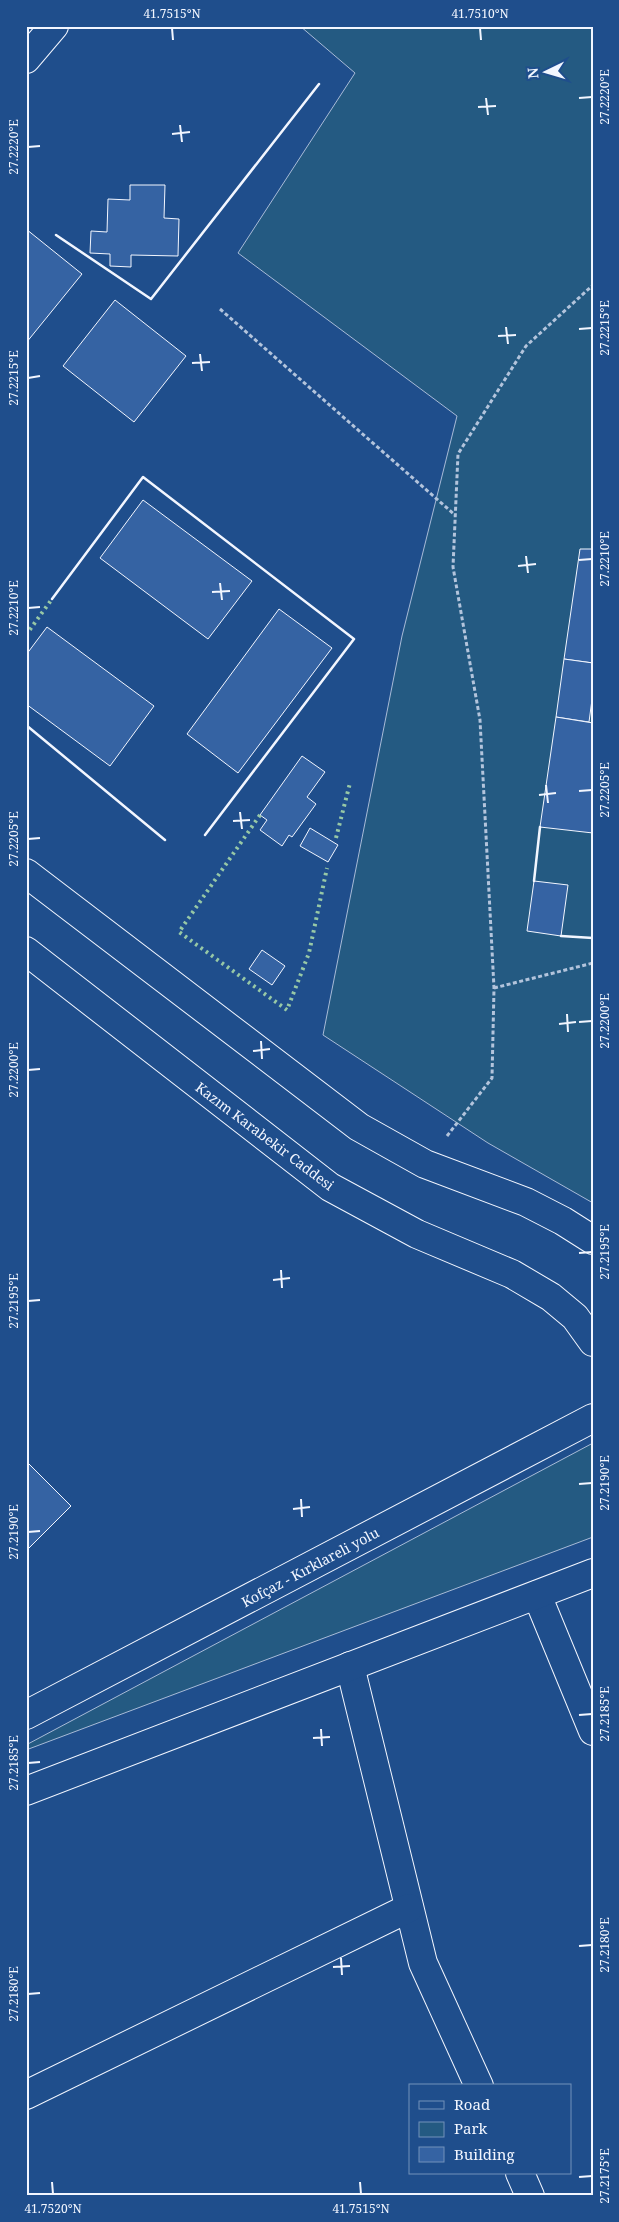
<svg xmlns="http://www.w3.org/2000/svg" width="619" height="2222" font-family="'Noto Serif',serif">
<style>
.green{fill:#245a82;stroke:#a8bbd7}
.building{fill:#3563a3;stroke:#f2f6ff}
.lines{fill:none;stroke-linecap:round;stroke-linejoin:round}
.minor-casing{stroke:#f2f6ff;stroke-width:30}
.major-casing{stroke:#f2f6ff;stroke-width:30}
.path{stroke:#b3c4dc;stroke-width:3;stroke-dasharray:4 2.5;stroke-linecap:butt}
.minor{stroke:#1f4e8c;stroke-width:28}
.major{stroke:#1f4e8c;stroke-width:28}
.hedge{stroke:#97c8a6;stroke-width:4;stroke-dasharray:2.5 4;stroke-linecap:butt}
.wall{stroke:#f2f6ff;stroke-width:2.5}
.ticks{fill:none;stroke:#f2f6ff;stroke-width:2}
.labels{text-anchor:middle;dominant-baseline:central;stroke-width:4;stroke-linejoin:round;paint-order:stroke}
.street-label{font-size:14px;fill:#f2f6ff;stroke:#1f4e8c}
.neatline{fill:none;stroke:#f2f6ff;stroke-width:2}
.ticks-label{font-size:12px;text-anchor:middle;fill:#f2f6ff}
</style>
<rect width="100%" height="100%" fill="#1f4e8c"/>
<!-- green -->
<g class="green">
<polygon points="300,26 593,26 593,1203 488,1143 323,1035 402,636 457,416 238,253 355,73"/>
<polygon points="593,1443 593,1537 26,1750 26,1745"/>
</g>
<!-- building -->
<g class="building">
<polygon points="130,185 165,185 164,218 179,219 178,256 131,255 131,267 110,266 110,254 90,253 91,231 107,232 108,199 130,200"/>
<polygon points="26,229 82,274 26,343"/>
<polygon points="115,300 186,356 134,422 63,366"/>
<polygon points="143,500 252,581 208,639 100,558"/>
<polygon points="580,549 593,549 593,663 564,659"/>
<polygon points="279,609 332,648 238,773 187,734"/>
<polygon points="47,627 154,706 110,766 26,704 26,655"/>
<polygon points="564,659 593,663 593,692 589,722 556,717"/>
<polygon points="556,717 593,723 593,833 540,827"/>
<polygon points="302,756 325,772 307,797 316,804 292,837 289,835 282,846 260,830 267,820 260,815"/>
<polygon points="310,828 338,845 328,862 300,846"/>
<polygon points="534,881 568,885 561,936 527,931"/>
<polygon points="262,950 285,966 272,985 249,969"/>
<polygon points="26,1461 71,1506 26,1551"/>
</g>
<g class="lines">
<defs>
<g id="minor">
<polyline points="26,59 54,26"/>
<polyline points="26,873 359,1127 425,1164 526,1202 563,1221 593,1240"/>
<polyline points="26,951 330,1187 417,1234 512,1274 551,1297 575,1317 593,1342"/>
<polyline points="537,1595 593,1731"/>
<polyline points="350,1666 423,1963 479,2086"/>
<polyline points="26,2095 409,1908"/>
<polyline points="520,2173 530,2196"/>
</g>
<g id="major">
<polyline points="26,1715 593,1418"/>
<polyline points="26,1791 593,1573"/>
</g>
</defs>
<!-- minor casing -->
<use href="#minor" class="minor-casing"/>
<!-- major casing -->
<use href="#major" class="major-casing"/>
<!-- path -->
<g class="path">
<polyline points="220,309 455,515"/>
<polyline points="494,988 593,963"/>
<polyline points="447,1136 492,1078 494,988 480,720 453,567 458,454 526,346 593,285"/>
</g>
<!-- minor -->
<use href="#minor" class="minor"/>
<!-- major -->
<use href="#major" class="major"/>
<!-- hedge -->
<g class="hedge">
<polyline points="26,635 52,599"/>
<polyline points="260,815 179,932 287,1010 309,953 327,868"/>
<polyline points="336,838 350,783"/>
</g>
<!-- wall -->
<g class="wall">
<polyline points="56,235 151,299 319,84"/>
<polyline points="52,599 143,477 354,639 205,835"/>
<polyline points="26,725 165,840"/>
<polyline points="534,881 540,827"/>
<polyline points="561,936 593,938"/>
</g>
</g>
<!-- ticks -->
<path class="ticks" d="M 172,28 L 173,40M 480,28 L 481,40M 486,98 L 488,115M 579,98 L 592,97M 478,107 L 496,106M 180,125 L 182,142M 172,134 L 190,132M 28,147 L 40,146M 506,327 L 508,344M 579,329 L 592,328M 498,336 L 516,335M 200,354 L 202,371M 192,363 L 210,362M 28,378 L 40,376M 526,556 L 528,573M 579,560 L 592,559M 518,566 L 536,564M 220,583 L 222,600M 212,592 L 230,591M 28,608 L 40,607M 546,785 L 548,803M 579,791 L 592,790M 539,795 L 556,793M 240,812 L 242,829M 233,821 L 250,820M 28,839 L 40,838M 567,1014 L 568,1032M 579,1022 L 592,1021M 559,1024 L 576,1022M 261,1041 L 262,1059M 253,1051 L 270,1049M 28,1070 L 40,1069M 579,1253 L 592,1252M 281,1270 L 282,1288M 273,1280 L 290,1278M 28,1301 L 40,1300M 579,1484 L 592,1483M 301,1499 L 302,1517M 293,1509 L 310,1507M 28,1532 L 40,1531M 579,1715 L 592,1714M 321,1729 L 322,1746M 313,1738 L 330,1737M 28,1763 L 40,1762M 579,1946 L 592,1945M 341,1958 L 342,1975M 333,1967 L 350,1966M 28,1994 L 40,1993M 579,2177 L 592,2176M 52,2182 L 53,2194M 360,2182 L 361,2194"/>
<g class="labels">
<!-- street labels -->
<g class="street-label">
<text transform="translate(265 1136) rotate(37)">Kazım Karabekir Caddesi</text>
<text transform="translate(310 1567) rotate(-28)">Kofçaz - Kırklareli yolu</text>
</g>
</g>
<!-- border -->
<rect width="619" height="2222" fill="none" stroke="#1f4e8c" stroke-width="55"/>
<!-- legend -->
<rect x="409" y="2084" width="162" height="90" fill="#1f4e8c" stroke="#7391ba"/>
<rect x="419" y="2101" width="25" height="8" fill="#1f4e8c" stroke="#7391ba"/>
<text x="454" y="2110" font-size="15" fill="#f2f6ff">Road</text>
<rect x="419" y="2122" width="25" height="15" fill="#245a82" stroke="#7391ba"/>
<text x="454" y="2134" font-size="15" fill="#f2f6ff">Park</text>
<rect x="419" y="2147" width="25" height="15" fill="#3563a3" stroke="#7391ba"/>
<text x="454" y="2160" font-size="15" fill="#f2f6ff">Building</text>
<!-- north arrow -->
<g transform="translate(546 72) rotate(265)" stroke="#1f4e8c" stroke-width="4" paint-order="stroke">
<path d="M0-4L9 19L0 12L-9 19Z" fill="#f2f6ff"/>
<text y="-8" font-size="14" font-weight="bold" text-anchor="middle" fill="#f2f6ff">N</text>
</g>
<rect x="28" y="28" width="564" height="2166" class="neatline"/>
<g class="ticks-label">
<text x="172" y="18">41.7515°N</text>
<text x="480" y="18">41.7510°N</text>
<text transform="translate(605 97) rotate(-90)" y="4">27.2220°E</text>
<text transform="translate(14 147) rotate(-90)" y="4">27.2220°E</text>
<text transform="translate(605 328) rotate(-90)" y="4">27.2215°E</text>
<text transform="translate(14 378) rotate(-90)" y="4">27.2215°E</text>
<text transform="translate(605 559) rotate(-90)" y="4">27.2210°E</text>
<text transform="translate(14 608) rotate(-90)" y="4">27.2210°E</text>
<text transform="translate(605 790) rotate(-90)" y="4">27.2205°E</text>
<text transform="translate(14 839) rotate(-90)" y="4">27.2205°E</text>
<text transform="translate(605 1021) rotate(-90)" y="4">27.2200°E</text>
<text transform="translate(14 1070) rotate(-90)" y="4">27.2200°E</text>
<text transform="translate(605 1252) rotate(-90)" y="4">27.2195°E</text>
<text transform="translate(14 1301) rotate(-90)" y="4">27.2195°E</text>
<text transform="translate(605 1483) rotate(-90)" y="4">27.2190°E</text>
<text transform="translate(14 1532) rotate(-90)" y="4">27.2190°E</text>
<text transform="translate(605 1714) rotate(-90)" y="4">27.2185°E</text>
<text transform="translate(14 1763) rotate(-90)" y="4">27.2185°E</text>
<text transform="translate(605 1945) rotate(-90)" y="4">27.2180°E</text>
<text transform="translate(14 1994) rotate(-90)" y="4">27.2180°E</text>
<text transform="translate(605 2176) rotate(-90)" y="4">27.2175°E</text>
<text x="53" y="2213">41.7520°N</text>
<text x="361" y="2213">41.7515°N</text>
</g>
</svg>
